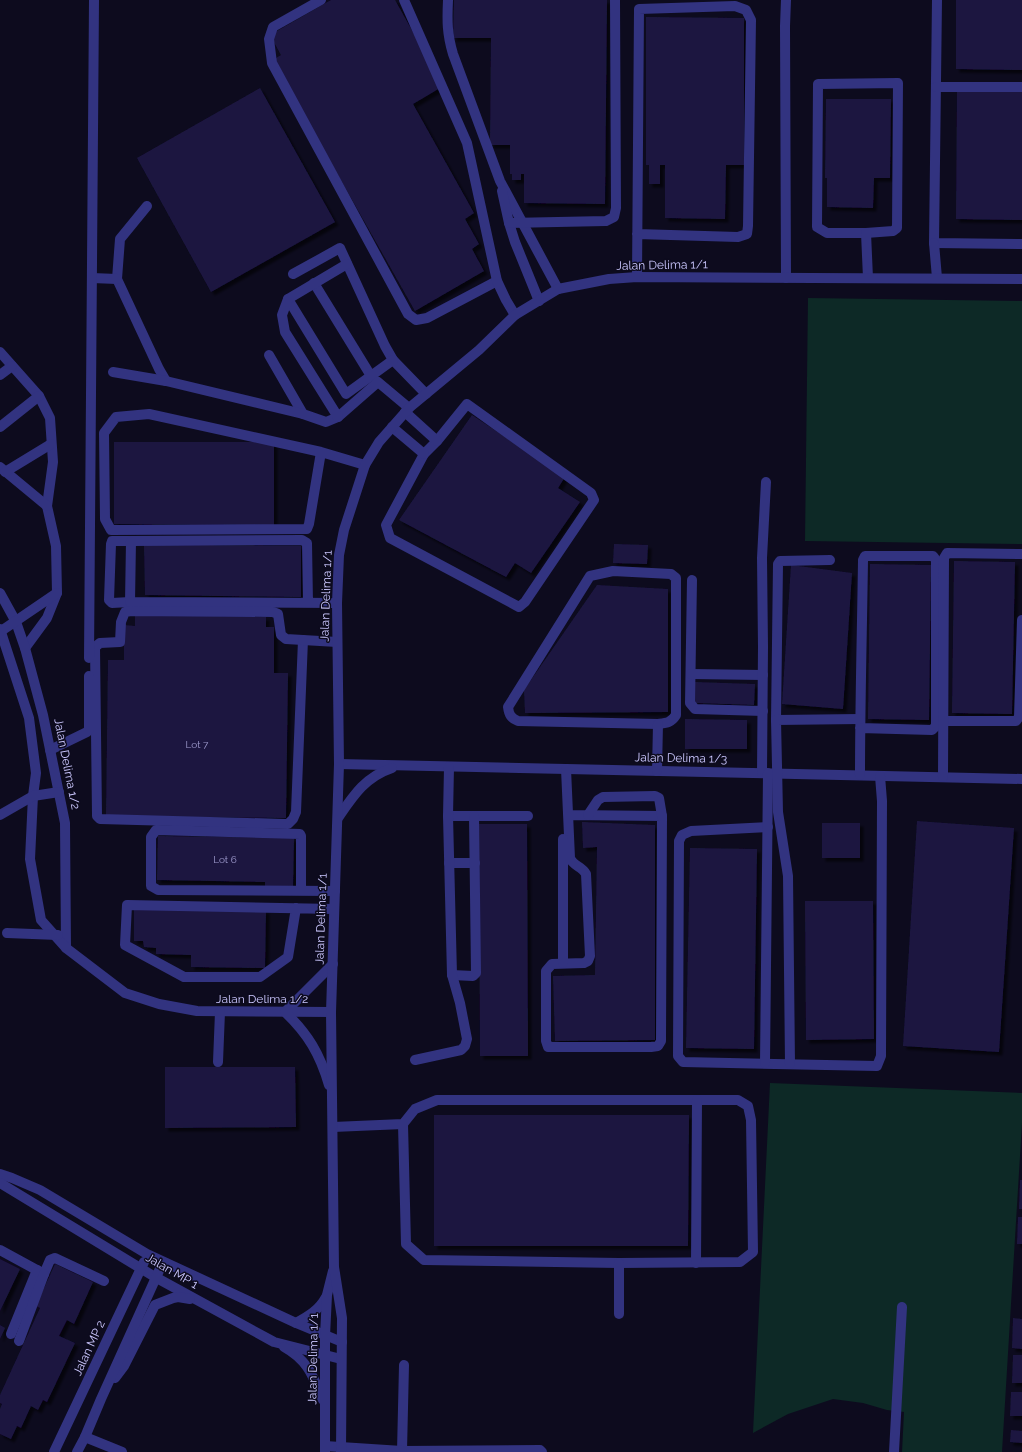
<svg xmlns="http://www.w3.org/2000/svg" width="1022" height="1452" font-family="Raleway,sans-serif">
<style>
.green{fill:#0d2926}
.building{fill:#1c1640;filter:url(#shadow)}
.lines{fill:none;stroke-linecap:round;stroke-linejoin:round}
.minor{stroke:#323380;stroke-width:10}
.labels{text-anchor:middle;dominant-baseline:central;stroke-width:3;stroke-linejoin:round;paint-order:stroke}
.number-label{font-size:10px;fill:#a09ccf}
.street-label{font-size:12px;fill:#ccc8ff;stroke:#0d0b1e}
</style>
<defs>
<filter id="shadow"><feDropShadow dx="3.5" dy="3.5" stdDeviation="1" flood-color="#0009"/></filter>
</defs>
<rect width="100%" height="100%" fill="#0d0b1e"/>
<!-- green -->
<g class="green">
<polygon points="808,298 1022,301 1022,544 805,541"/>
<polygon points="770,1083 1022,1093 1022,1123 1002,1452 902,1452 904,1412 887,1410 863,1403 833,1399 788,1414 753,1433"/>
</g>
<!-- building -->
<g class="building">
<polygon points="331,0 395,0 433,68 440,88 413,104 474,213 465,219 479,244 472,249 484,271 415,311 273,60 281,55 270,35"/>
<polygon points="454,0 607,0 605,204 524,203 524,174 521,174 521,180 512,180 512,174 510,174 510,145 490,145 491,38 453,38"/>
<polygon points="956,0 1022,0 1022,70 956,69"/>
<polygon points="646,17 744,18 744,165 726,165 725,219 665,218 665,165 660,165 660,184 649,184 649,165 646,165"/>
<polygon points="260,88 335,222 211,292 137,158"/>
<polygon points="957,91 1022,92 1022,220 956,219"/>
<polygon points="826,99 891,99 890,178 874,178 873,208 827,207 827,178 825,178"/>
<polygon points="472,415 565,477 558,488 580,502 531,573 515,563 506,577 399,520"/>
<polygon points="114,442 274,442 274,525 114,524"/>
<polygon points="614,544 648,545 647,564 613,563"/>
<polygon points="144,545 301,546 301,597 145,595"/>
<polygon points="954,561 1015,562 1012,714 952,713"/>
<polygon points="870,564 931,565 929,720 868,719"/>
<polygon points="791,565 852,573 843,709 782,704"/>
<polygon points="597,585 668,589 668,712 525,713 524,690"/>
<polygon points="135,615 266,617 266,627 274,627 274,673 288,673 286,818 106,816 108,660 124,660 124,625 135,626"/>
<polygon points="695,682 755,684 754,705 695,703"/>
<polygon points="685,719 747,720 747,749 685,749"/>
<polygon points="917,821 1014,828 999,1052 903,1046"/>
<polygon points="582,822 655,825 655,1040 555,1041 553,976 595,975 597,847 583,848"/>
<rect x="822" y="823" width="38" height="35"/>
<polygon points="479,824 527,824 528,1056 480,1056"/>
<polygon points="158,836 294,838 293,888 265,887 265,882 157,880"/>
<polygon points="690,848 757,849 754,1049 686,1048"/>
<polygon points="805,901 873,901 874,1039 806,1040"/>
<polygon points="134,909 266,910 265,968 191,967 191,955 156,954 156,948 144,947 143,941 134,941"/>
<polygon points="165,1067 295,1067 296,1127 165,1128"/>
<polygon points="434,1115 689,1115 688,1246 434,1246"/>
<polygon points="1020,1180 1022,1180 1022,1209 1019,1209"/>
<polygon points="1018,1217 1022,1217 1022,1244 1017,1244"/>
<polygon points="0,1259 20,1269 0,1311"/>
<polygon points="55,1264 93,1282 74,1324 67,1320 59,1336 75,1343 47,1402 43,1400 38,1410 31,1406 21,1428 17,1426 11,1439 0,1434 0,1409 2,1404 0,1403 0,1395 40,1308 36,1306"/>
<polygon points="1013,1318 1022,1319 1022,1349 1012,1348"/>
<polygon points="0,1325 5,1328 0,1339"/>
<polygon points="1013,1355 1022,1355 1022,1383 1012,1383"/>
<polygon points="1011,1392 1022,1392 1022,1416 1010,1416"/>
<polygon points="1011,1430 1022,1431 1022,1443 1010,1442"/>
</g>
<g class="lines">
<!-- minor -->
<g class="minor">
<polyline points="321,0 273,27 269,39 272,63 408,314 416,320 427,318 497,281"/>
<polyline points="404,0 467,143 497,281 506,300 515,315"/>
<path d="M 448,0 C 447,21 447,34 453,54 L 500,181 L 558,289"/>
<polyline points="786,0 785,26 786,278"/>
<polyline points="937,0 934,243 1022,244"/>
<polygon points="898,83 897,228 893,231 866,233 827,233 817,227 818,84"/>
<polyline points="936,87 1022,87"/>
<polyline points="502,191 509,223 515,242 539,301"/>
<polyline points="147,206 120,239 117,279 159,369 166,381"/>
<polyline points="509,223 606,221 614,217 616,208 615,0"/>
<polyline points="866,233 868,278"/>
<polyline points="934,243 937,278"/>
<polyline points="293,274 340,248 385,346 393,360 426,394"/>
<polyline points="637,277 639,9 735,6 746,10 751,20 748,226 747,234 738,237 637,234"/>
<polyline points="92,278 117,279"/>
<polyline points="314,283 371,376"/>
<polyline points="288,299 346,394 393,360"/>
<polyline points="0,352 39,396 50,418 53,462 47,506 56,546 57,593 47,618 25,648"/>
<polyline points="269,355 303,414"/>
<polyline points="113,372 166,381 303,414 326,422 338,417 378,382 409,408"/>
<polyline points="0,375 12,366"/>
<polygon points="467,404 591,493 594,500 525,602 519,607 390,538 386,525 424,454 437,441"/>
<polyline points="405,412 437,441"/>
<polyline points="338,417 285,332 282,315 288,299 347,264"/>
<polyline points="0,427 39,396"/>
<polyline points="392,427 424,454"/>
<polyline points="321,452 309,524 307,529 111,530 105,519 104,433 116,417 149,414 321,452 365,465"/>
<polyline points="0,467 47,506"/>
<polyline points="5,472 51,444"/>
<path d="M 613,571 L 671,574 L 676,578 L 676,715 C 671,723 666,723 658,724 L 518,721 C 511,718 509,715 508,707 L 590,576 Z"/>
<polyline points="692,580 690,703 695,709 763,711"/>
<polyline points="0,593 16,622 25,648 43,715 65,823 66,948"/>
<polyline points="130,602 112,603 109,600 111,544 112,541 131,541"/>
<polyline points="308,603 307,543 302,540 131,541 130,602 337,603"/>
<polygon points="131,611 273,612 278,614 281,635 286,639 303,640 296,812 293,819 288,824 100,819 97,816 95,647 100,643 120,642 121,622 125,612"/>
<polyline points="0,629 29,718 36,773 33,796 30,859 41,920 66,948 125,993 159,1004 197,1011 331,1012"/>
<polyline points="1,631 57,593"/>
<polyline points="303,640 337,642"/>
<polyline points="89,658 94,0"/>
<polyline points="691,674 763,675"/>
<polyline points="776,720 778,564 780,561 830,560"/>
<polyline points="944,721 1016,721 1019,717 1022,620"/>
<polyline points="50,750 87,732 89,729 89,676"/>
<polyline points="339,764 1022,779"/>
<path d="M 566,769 L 570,858 C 573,866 582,866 586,874 L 590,956 L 588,961 L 584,963 L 552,964 L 546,971 L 546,1041 L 548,1047 L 651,1047 L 658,1046 L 661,1041 L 662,816 L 568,815"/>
<polyline points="657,771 658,724"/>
<polyline points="762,773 763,647 762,558 766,482"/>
<path d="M 860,775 C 860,704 862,632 863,560 L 865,556 L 933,556 L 936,560 L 936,726 L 932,730 L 860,728"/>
<polyline points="943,777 944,558 947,553 1022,554"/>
<polyline points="0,815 33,796 59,792"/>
<polyline points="588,815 598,800 603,797 655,796 659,798 662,816"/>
<polyline points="448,816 528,816"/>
<path d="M 338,818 C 353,796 365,777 392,768"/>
<polyline points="768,827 691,831 682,835 679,841 678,1056 683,1062 877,1066 881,1056 882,801 880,776"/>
<polyline points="449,863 475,863"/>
<polyline points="301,891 301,836 300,834 156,830 151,837 151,886 158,890 335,891"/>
<polyline points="296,908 288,957 260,977 184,977 125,945 127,905 334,909"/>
<polyline points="7,933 58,935"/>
<polyline points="563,963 563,839"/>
<polyline points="452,975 473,976 476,973 474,816"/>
<polyline points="415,1060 461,1050 465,1046 467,1039 460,1003 452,975 448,816 449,767"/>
<polyline points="218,1062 220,1012"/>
<polyline points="765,1063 768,773"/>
<polyline points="790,1064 788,876 778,812 776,720 860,719"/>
<path d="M 329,1085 C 320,1054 308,1034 285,1012 L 333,964"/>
<polyline points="333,1127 403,1124 415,1109 437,1100 738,1100 748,1106 751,1120 753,1252 740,1262 619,1263 424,1260 406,1244 403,1124"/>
<polyline points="0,1174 12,1178 40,1190 147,1254 296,1323 342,1342"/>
<polyline points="0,1183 155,1277 274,1342 341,1359"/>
<polyline points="0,1250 44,1274 50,1260 55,1258 104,1281"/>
<polyline points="619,1263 619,1314"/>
<polyline points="696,1263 697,1100"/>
<path d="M 296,1323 C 309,1316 319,1310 326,1297"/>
<polyline points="11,1334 37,1270"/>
<polyline points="19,1341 44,1274"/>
<path d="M 284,1347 C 309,1361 313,1377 323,1400"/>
<polyline points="404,1365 402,1451 540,1450 542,1452"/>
<polyline points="115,1378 124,1366 155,1305 173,1298 178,1297 190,1299"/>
<polyline points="85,1437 122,1452"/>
<polyline points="325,1446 402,1451 402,1452"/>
<polyline points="54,1452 144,1262"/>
<polyline points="77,1452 85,1437 101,1399 163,1262"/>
<polyline points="325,1452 325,1336 327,1295 333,1271"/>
<polyline points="341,1452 342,1318 334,1267 331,1012 339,764 337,603 339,555 344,530 365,465 379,442 409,408 479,350 515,315 558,289 609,279 637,277 1022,279"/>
<polyline points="894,1452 902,1307"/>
</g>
</g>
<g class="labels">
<!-- number labels -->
<g class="number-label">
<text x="197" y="744">Lot 7</text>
<text x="225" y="859">Lot 6</text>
</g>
<!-- street labels -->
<g class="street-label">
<text transform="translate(662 265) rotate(-1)">Jalan Delima 1/1</text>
<text transform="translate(326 596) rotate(-88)">Jalan Delima 1/1</text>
<text transform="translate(681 758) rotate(1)">Jalan Delima 1/3</text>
<text transform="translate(67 764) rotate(79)">Jalan Delima 1/2</text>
<text transform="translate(321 919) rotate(-88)">Jalan Delima 1/1</text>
<text x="262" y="999">Jalan Delima 1/2</text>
<text transform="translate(172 1271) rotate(30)">Jalan MP 1</text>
<text transform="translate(89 1348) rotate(-65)">Jalan MP 2</text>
<text transform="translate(313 1359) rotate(-89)">Jalan Delima 1/1</text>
</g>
</g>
</svg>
